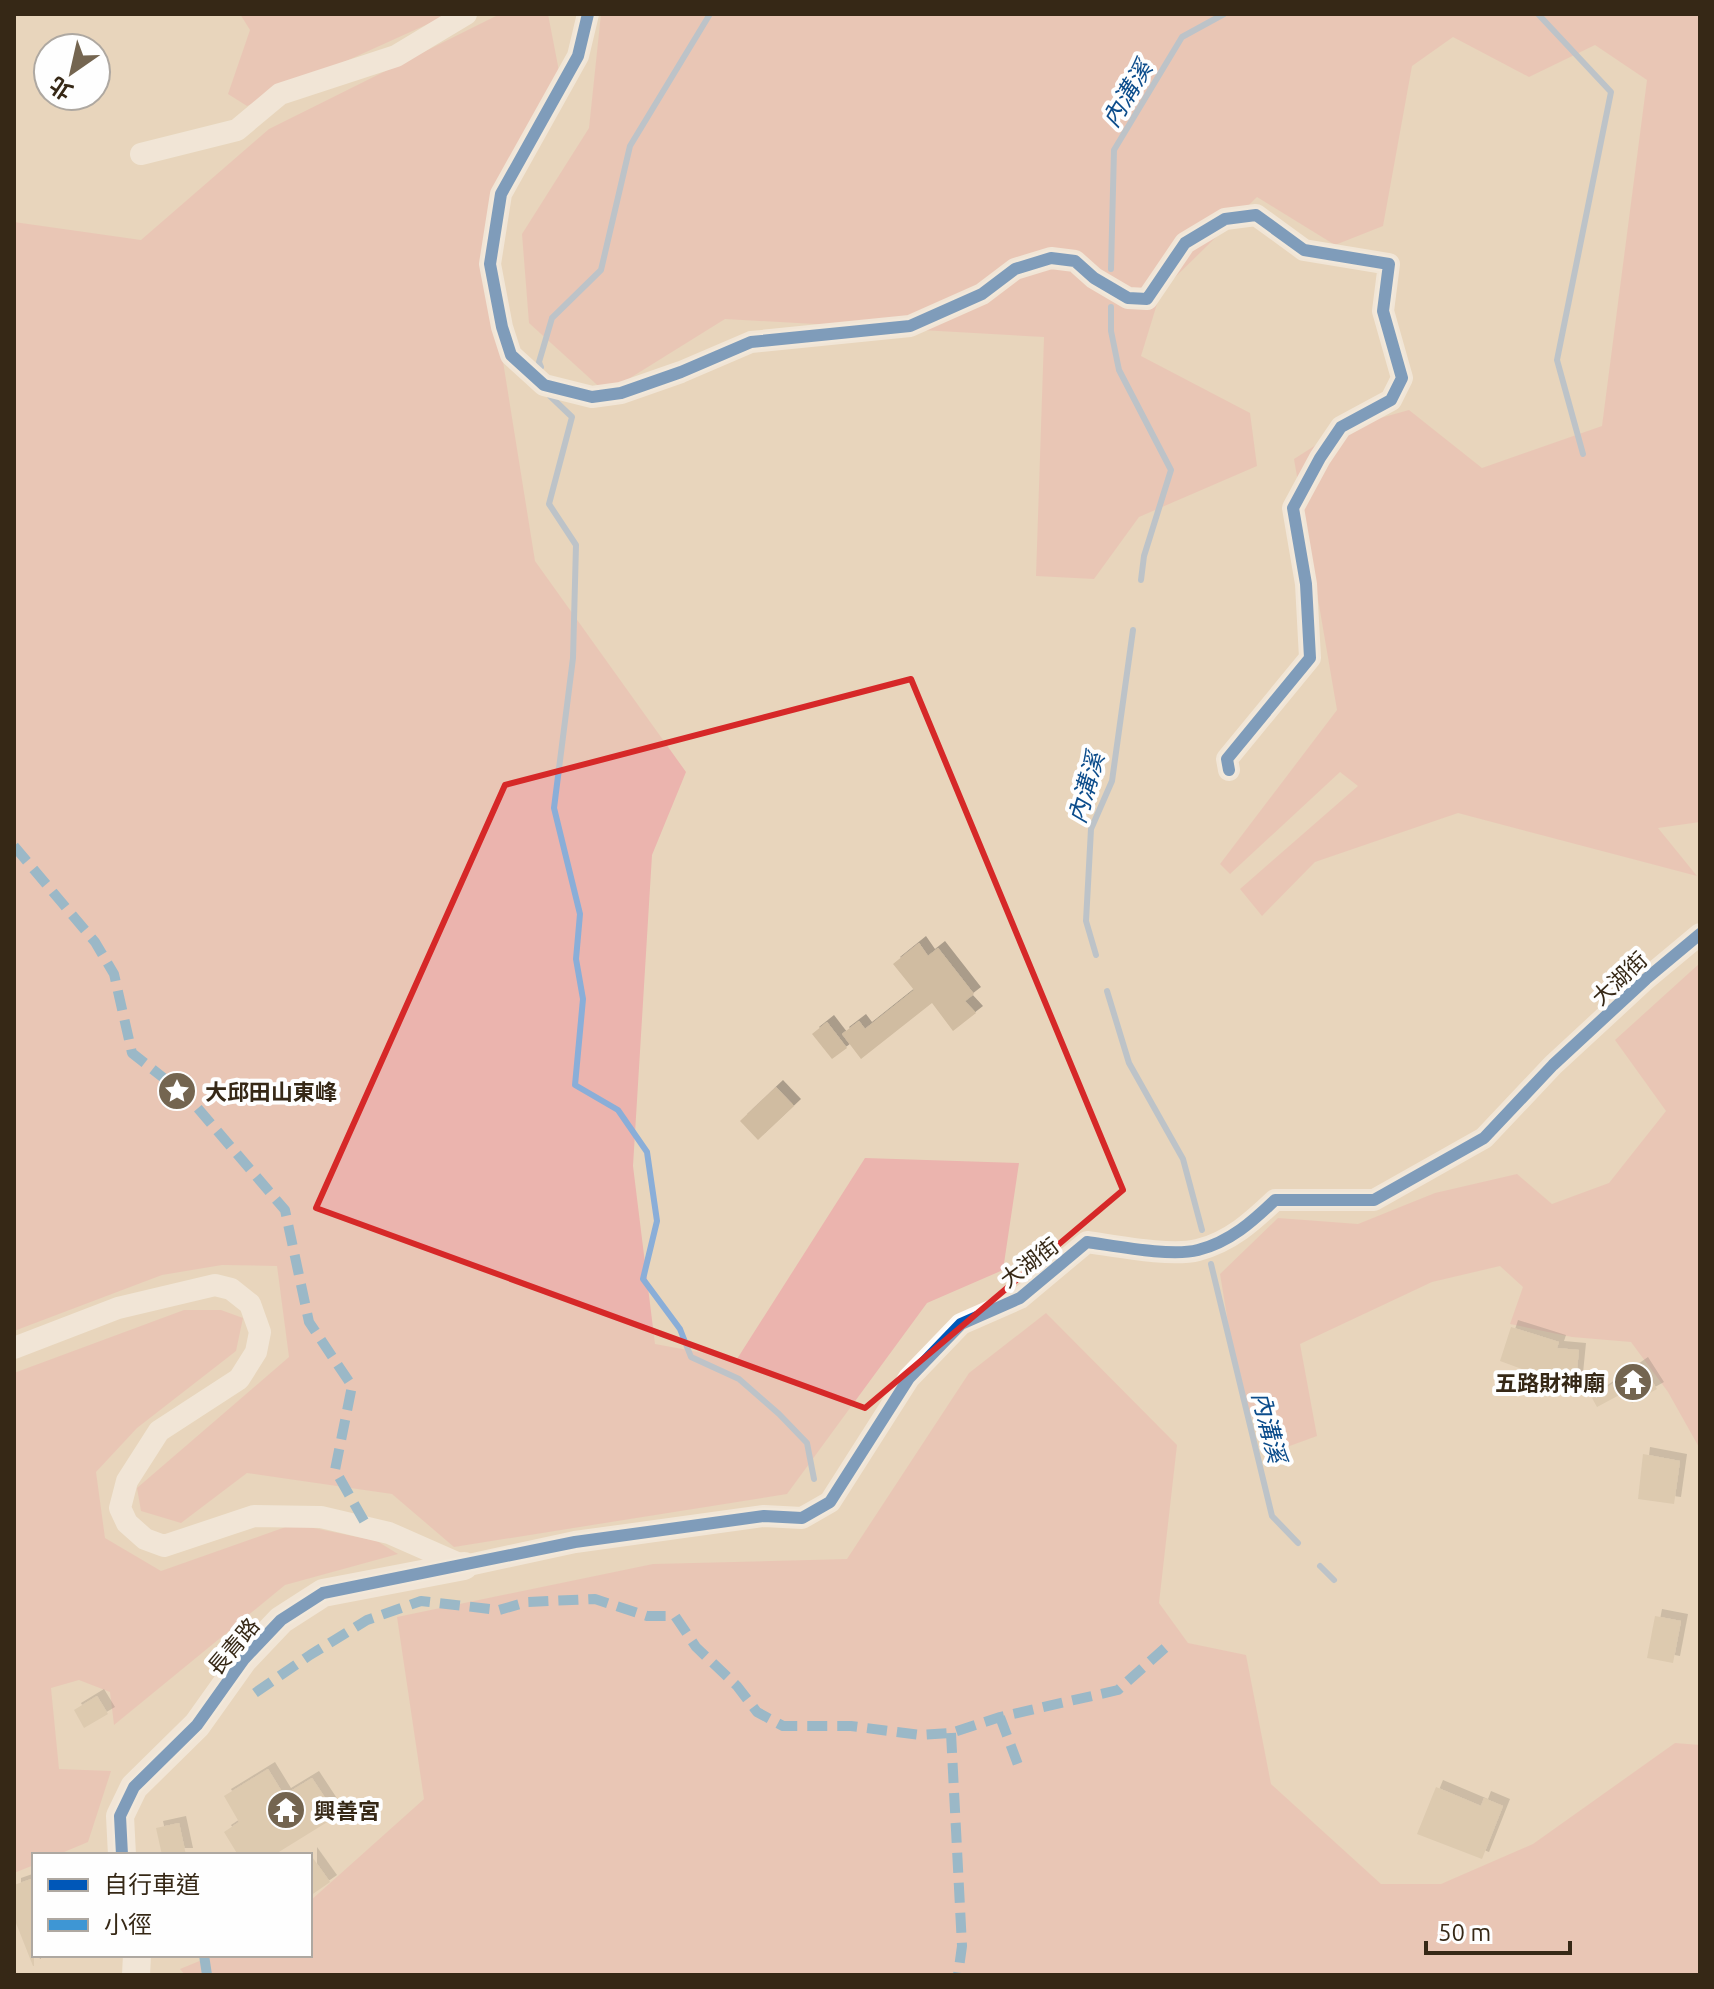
<svg xmlns="http://www.w3.org/2000/svg" width="1714" height="1989" font-family="Ubuntu,'Noto Sans TC',sans-serif">
<style>
.green{fill:#ebb4ae}
.lines{fill:none;stroke-linecap:round;stroke-linejoin:round}
.stream{stroke:#8aaed8;stroke-width:6}
.building{fill:#d0bca1;filter:url(#shadow)}
.minor{stroke:#fcf9f5;stroke-width:22}
.tertiary{stroke:#fcf9f5;stroke-width:28}
.quiet{stroke:#3e96d4;stroke-width:10;stroke-dasharray:20 10;stroke-linecap:butt}
.cycleway-casing{stroke:#fefefe;stroke-width:17}
.cycleway{stroke:#0057b8;stroke-width:12}
.marked{fill:none;stroke:#d62828;stroke-width:6;stroke-linejoin:round}
.labels{text-anchor:middle;dominant-baseline:central;stroke-width:8;stroke-linejoin:round;paint-order:stroke}
.street-label{font-size:22px;fill:#362816;stroke:#fefefe}
.poi-label{font-size:22px;font-weight:bold;fill:#362816;stroke:#fefefe;text-anchor:start}
.water-label{font-size:24px;font-style:italic;fill:#0b4c8b;stroke:#fefefe}
</style>
<defs>
<filter id="shadow"><feDropShadow dx="7" dy="-7" stdDeviation="0" flood-color="#0004"/></filter>
</defs>
<rect width="100%" height="100%" fill="#e8d5bc"/>
<!-- green -->
<g class="green">
<polygon points="240,14 450,14 247,106 228,94 250,30"/>
<polygon points="500,14 548,14 559,71 484,243 535,561 686,772 652,855 633,1166 655,1344 737,1359 865,1158 1019,1163 1003,1270 927,1303 787,1494 454,1547 392,1494 247,1473 181,1523 141,1511 137,1488 289,1357 277,1266 222,1265 162,1275 14,1331 14,222 141,240 269,129"/>
<polygon points="601,14 1700,14 1700,822 1658,828 1697,876 1458,813 1315,862 1262,916 1240,889 1358,786 1340,772 1230,874 1220,864 1337,710 1294,459 1341,429 1409,410 1482,468 1602,426 1647,80 1595,45 1529,77 1453,37 1412,66 1383,226 1335,245 1257,197 1161,291 1141,356 1250,413 1257,466 1139,517 1094,579 1036,576 1044,337 725,319 606,393 529,323 522,234 589,128"/>
<polygon points="1700,963 1700,1449 1668,1392 1631,1342 1572,1337 1510,1324 1523,1287 1500,1266 1432,1282 1300,1344 1317,1436 1276,1451 1241,1401 1220,1274 1278,1218 1358,1224 1435,1193 1517,1174 1552,1204 1609,1183 1666,1111 1615,1040"/>
<polygon points="184,1310 221,1310 243,1318 236,1351 137,1428 96,1472 105,1538 161,1571 294,1524 377,1541 398,1554 285,1585 114,1725 110,1692 79,1680 51,1688 59,1769 111,1771 88,1842 57,1855 34,1855 34,1865 14,1873 14,1373"/>
<polygon points="1046,1313 1177,1445 1159,1603 1188,1643 1246,1655 1271,1784 1381,1884 1441,1884 1533,1844 1675,1743 1700,1745 1700,1975 185,1975 180,1969 214,1955 310,1955 310,1901 424,1799 397,1617 653,1564 847,1559 969,1373"/>
</g>
<g class="lines">
<!-- stream -->
<g class="stream">
<polyline points="1538,14 1611,92 1557,360 1583,454"/>
<polyline points="1111,269 1114,150 1182,37 1224,14"/>
<polyline points="1111,307 1111,331 1119,370 1171,470 1144,556 1141,580"/>
<polyline points="541,367 539,362 552,318 601,270 630,146 710,14"/>
<polyline points="550,396 572,417 549,504 576,545 573,658 554,808 580,914 576,959 583,999 575,1085 618,1110 647,1152 657,1221 643,1279 680,1329 691,1357 739,1379 779,1414 807,1443 814,1479"/>
<polyline points="1096,955 1086,921 1091,829 1112,781 1133,630"/>
<polyline points="1107,991 1129,1063 1183,1159 1202,1230"/>
<polyline points="1211,1264 1272,1516 1298,1543"/>
<polyline points="1320,1566 1334,1580"/>
</g>
</g>
<!-- building -->
<g class="building">
<polygon points="919,943 928,956 938,948 974,994 965,1001 976,1013 953,1031 932,1003 861,1059 842,1034 859,1021 865,1029 914,990 893,964"/>
<polygon points="827,1022 847,1048 832,1059 812,1034"/>
<polygon points="776,1087 794,1106 758,1140 740,1121"/>
<polygon points="1511,1327 1559,1342 1557,1348 1579,1350 1576,1380 1547,1378 1500,1361"/>
<polygon points="1641,1364 1657,1389 1632,1403 1625,1392 1597,1407 1592,1398"/>
<polygon points="1643,1454 1680,1461 1674,1504 1638,1499"/>
<polygon points="1655,1616 1681,1621 1673,1663 1647,1658"/>
<polygon points="97,1696 108,1714 84,1728 74,1710"/>
<polygon points="268,1769 284,1795 312,1778 337,1816 274,1855 238,1855 224,1832 239,1822 224,1796"/>
<polygon points="1436,1787 1481,1806 1484,1798 1503,1806 1482,1859 1417,1834"/>
<polygon points="179,1823 186,1855 162,1855 156,1828"/>
<polygon points="310,1854 330,1882 310,1896"/>
<polygon points="34,1878 34,1966 33,1966 14,1918 14,1885"/>
</g>
<g class="lines">
<!-- minor -->
<g class="minor">
<polyline points="588,14 578,56 501,194 490,264 502,327 511,355 544,385 592,397 621,393 681,372 751,342 910,326 982,294 1015,269 1051,258 1075,261 1094,278 1128,298 1147,299 1185,243 1225,219 1256,215 1304,250 1389,264 1383,311 1402,378 1391,400 1341,427 1320,458 1293,508 1306,584 1310,658 1227,759 1229,770"/>
<polyline points="141,154 237,130 280,94 396,56 466,14"/>
<path d="M 14,1348 L 118,1308 L 215,1285 L 231,1289 L 250,1304 L 260,1332 L 256,1352 L 239,1379 L 159,1431 L 127,1481 L 120,1508 L 127,1523 L 145,1539 L 164,1546 L 254,1516 L 321,1517 L 389,1533 L 464,1566 L 575,1542 L 764,1516 L 802,1518 L 830,1502 L 909,1378 L 961,1324 L 1020,1298 L 1087,1242 C 1116,1246 1171,1257 1198,1250 C 1230,1242 1253,1221 1275,1200 L 1374,1200 L 1484,1138 L 1553,1065 L 1646,979 L 1700,934"/>
</g>
<!-- tertiary -->
<g class="tertiary">
<polyline points="122,1855 120,1816 134,1787 197,1725 244,1659 281,1620 323,1593 464,1566"/>
<polyline points="136,1975 137,1955"/>
</g>
<!-- quiet -->
<g class="quiet">
<polyline points="14,846 95,942 114,974 132,1053 189,1098 285,1210 309,1322 352,1386 335,1470 368,1528"/>
<polyline points="255,1693 310,1655 367,1620 421,1601 499,1610 527,1602 595,1599 647,1616 675,1616 696,1647 737,1686 757,1712 783,1726 851,1726 920,1735 951,1733 1000,1717 1118,1690 1166,1647"/>
<polyline points="1000,1717 1020,1770"/>
<polyline points="951,1733 962,1946 958,1975"/>
<polyline points="204,1955 207,1975"/>
</g>
<defs>
<g id="cycleway">
<polyline points="588,14 578,56 501,194 490,264 502,327 511,355 544,385 592,397 621,393 681,372 751,342 910,326 982,294 1015,269 1051,258 1075,261 1094,278 1128,298 1147,299 1185,243 1225,219 1256,215 1304,250 1389,264 1383,311 1402,378 1391,400 1341,427 1320,458 1293,508 1306,584 1310,658 1227,759 1229,770"/>
<path d="M 122,1855 L 120,1816 L 134,1787 L 197,1725 L 244,1659 L 281,1620 L 323,1593 L 575,1542 L 764,1516 L 802,1518 L 830,1502 L 909,1378 L 961,1324 L 1020,1298 L 1087,1242 C 1116,1246 1171,1257 1198,1250 C 1230,1242 1253,1221 1275,1200 L 1374,1200 L 1484,1138 L 1553,1065 L 1646,979 L 1700,934"/>
</g>
</defs>
<!-- cycleway casing -->
<use href="#cycleway" class="cycleway-casing"/>
<!-- cycleway -->
<use href="#cycleway" class="cycleway"/>
</g>
<!-- marked area -->
<path d="M0 0H1714V1989H0ZM 911,679 L 1123,1190 L 865,1408 L 316,1208 L 505,785 Z" fill="#e8d5bc" fill-opacity=".55" fill-rule="evenodd"/>
<path class="marked" d="M 911,679 L 1123,1190 L 865,1408 L 316,1208 L 505,785 Z"/>
<!-- icons -->
<defs>
<symbol id="sight-disc" viewBox="-11 -11 22 22"><circle r="9.5" fill="#746550" stroke="#fefefe"/><path d="M0-6L1.8-2.2L6-1.7L2.9 1.2L3.7 5.4L0 3.3L-3.7 5.4L-2.9 1.2L-6-1.7L-1.8-2.2Z" fill="#fff"/></symbol>
<symbol id="temple-disc" viewBox="-11 -11 22 22"><circle r="9.5" fill="#746550" stroke="#fefefe"/><path d="M0-6L5-2H3V0L6.5 2.5H4V6H1.5V3h-3V6H-4V2.5H-6.5L-3 0V-2H-5Z" fill="#fff"/></symbol>
</defs>
<g fill-rule="evenodd">
<use href="#sight-disc" x="155" y="1069" width="44" height="44"/>
<use href="#temple-disc" x="1611" y="1360" width="44" height="44"/>
<use href="#temple-disc" x="264" y="1788" width="44" height="44"/>
</g>
<g class="labels">
<!-- street labels -->
<g class="street-label">
<text transform="translate(1619 978) rotate(-43)">大湖街</text>
<text transform="translate(1029 1262) rotate(-37)">大湖街</text>
<text transform="translate(233 1646) rotate(-50)">長青路</text>
</g>
<!-- poi labels -->
<g class="poi-label">
<text x="205" y="1091">大邱田山東峰</text>
<text x="1605" y="1382" text-anchor="end">五路財神廟</text>
<text x="314" y="1810">興善宮</text>
</g>
<!-- water labels -->
<g class="water-label">
<text transform="translate(1127 94) rotate(-59)">內溝溪</text>
<text transform="translate(1086 788) rotate(-74)">內溝溪</text>
<text transform="translate(1269 1427) rotate(76)">內溝溪</text>
</g>
</g>
<!-- border -->
<rect width="1714" height="1989" fill="none" stroke="#362816" stroke-width="32"/>
<!-- legend -->
<rect x="32" y="1853" width="280" height="104" fill="#fefefe" stroke="#aea8a1" stroke-width="2"/>
<rect x="48" y="1879" width="40" height="12" fill="#0057b8" stroke="#aea8a1" stroke-width="2"/>
<text x="104" y="1893" font-size="24" fill="#362816">自行車道</text>
<rect x="48" y="1919" width="40" height="12" fill="#3e96d4" stroke="#aea8a1" stroke-width="2"/>
<text x="104" y="1933" font-size="24" fill="#362816">小徑</text>
<!-- north arrow -->
<g transform="translate(72 72) rotate(214)"><circle r="38" fill="#fefefe" stroke="#aea8a1" stroke-width="2"/>
<path d="M0-6L14 30L0 20L-14 30Z" fill="#746550"/>
<text y="-12" font-size="22" font-weight="bold" text-anchor="middle" fill="#362816">北</text>
</g>
<!-- scale -->
<path d="M1426 1941v12h144v-12" fill="none" stroke="#362816" stroke-width="4"/>
<text x="1438" y="1941" font-size="24" fill="#362816" stroke="#fefefe" stroke-width="6" paint-order="stroke">50 m</text>
</svg>
